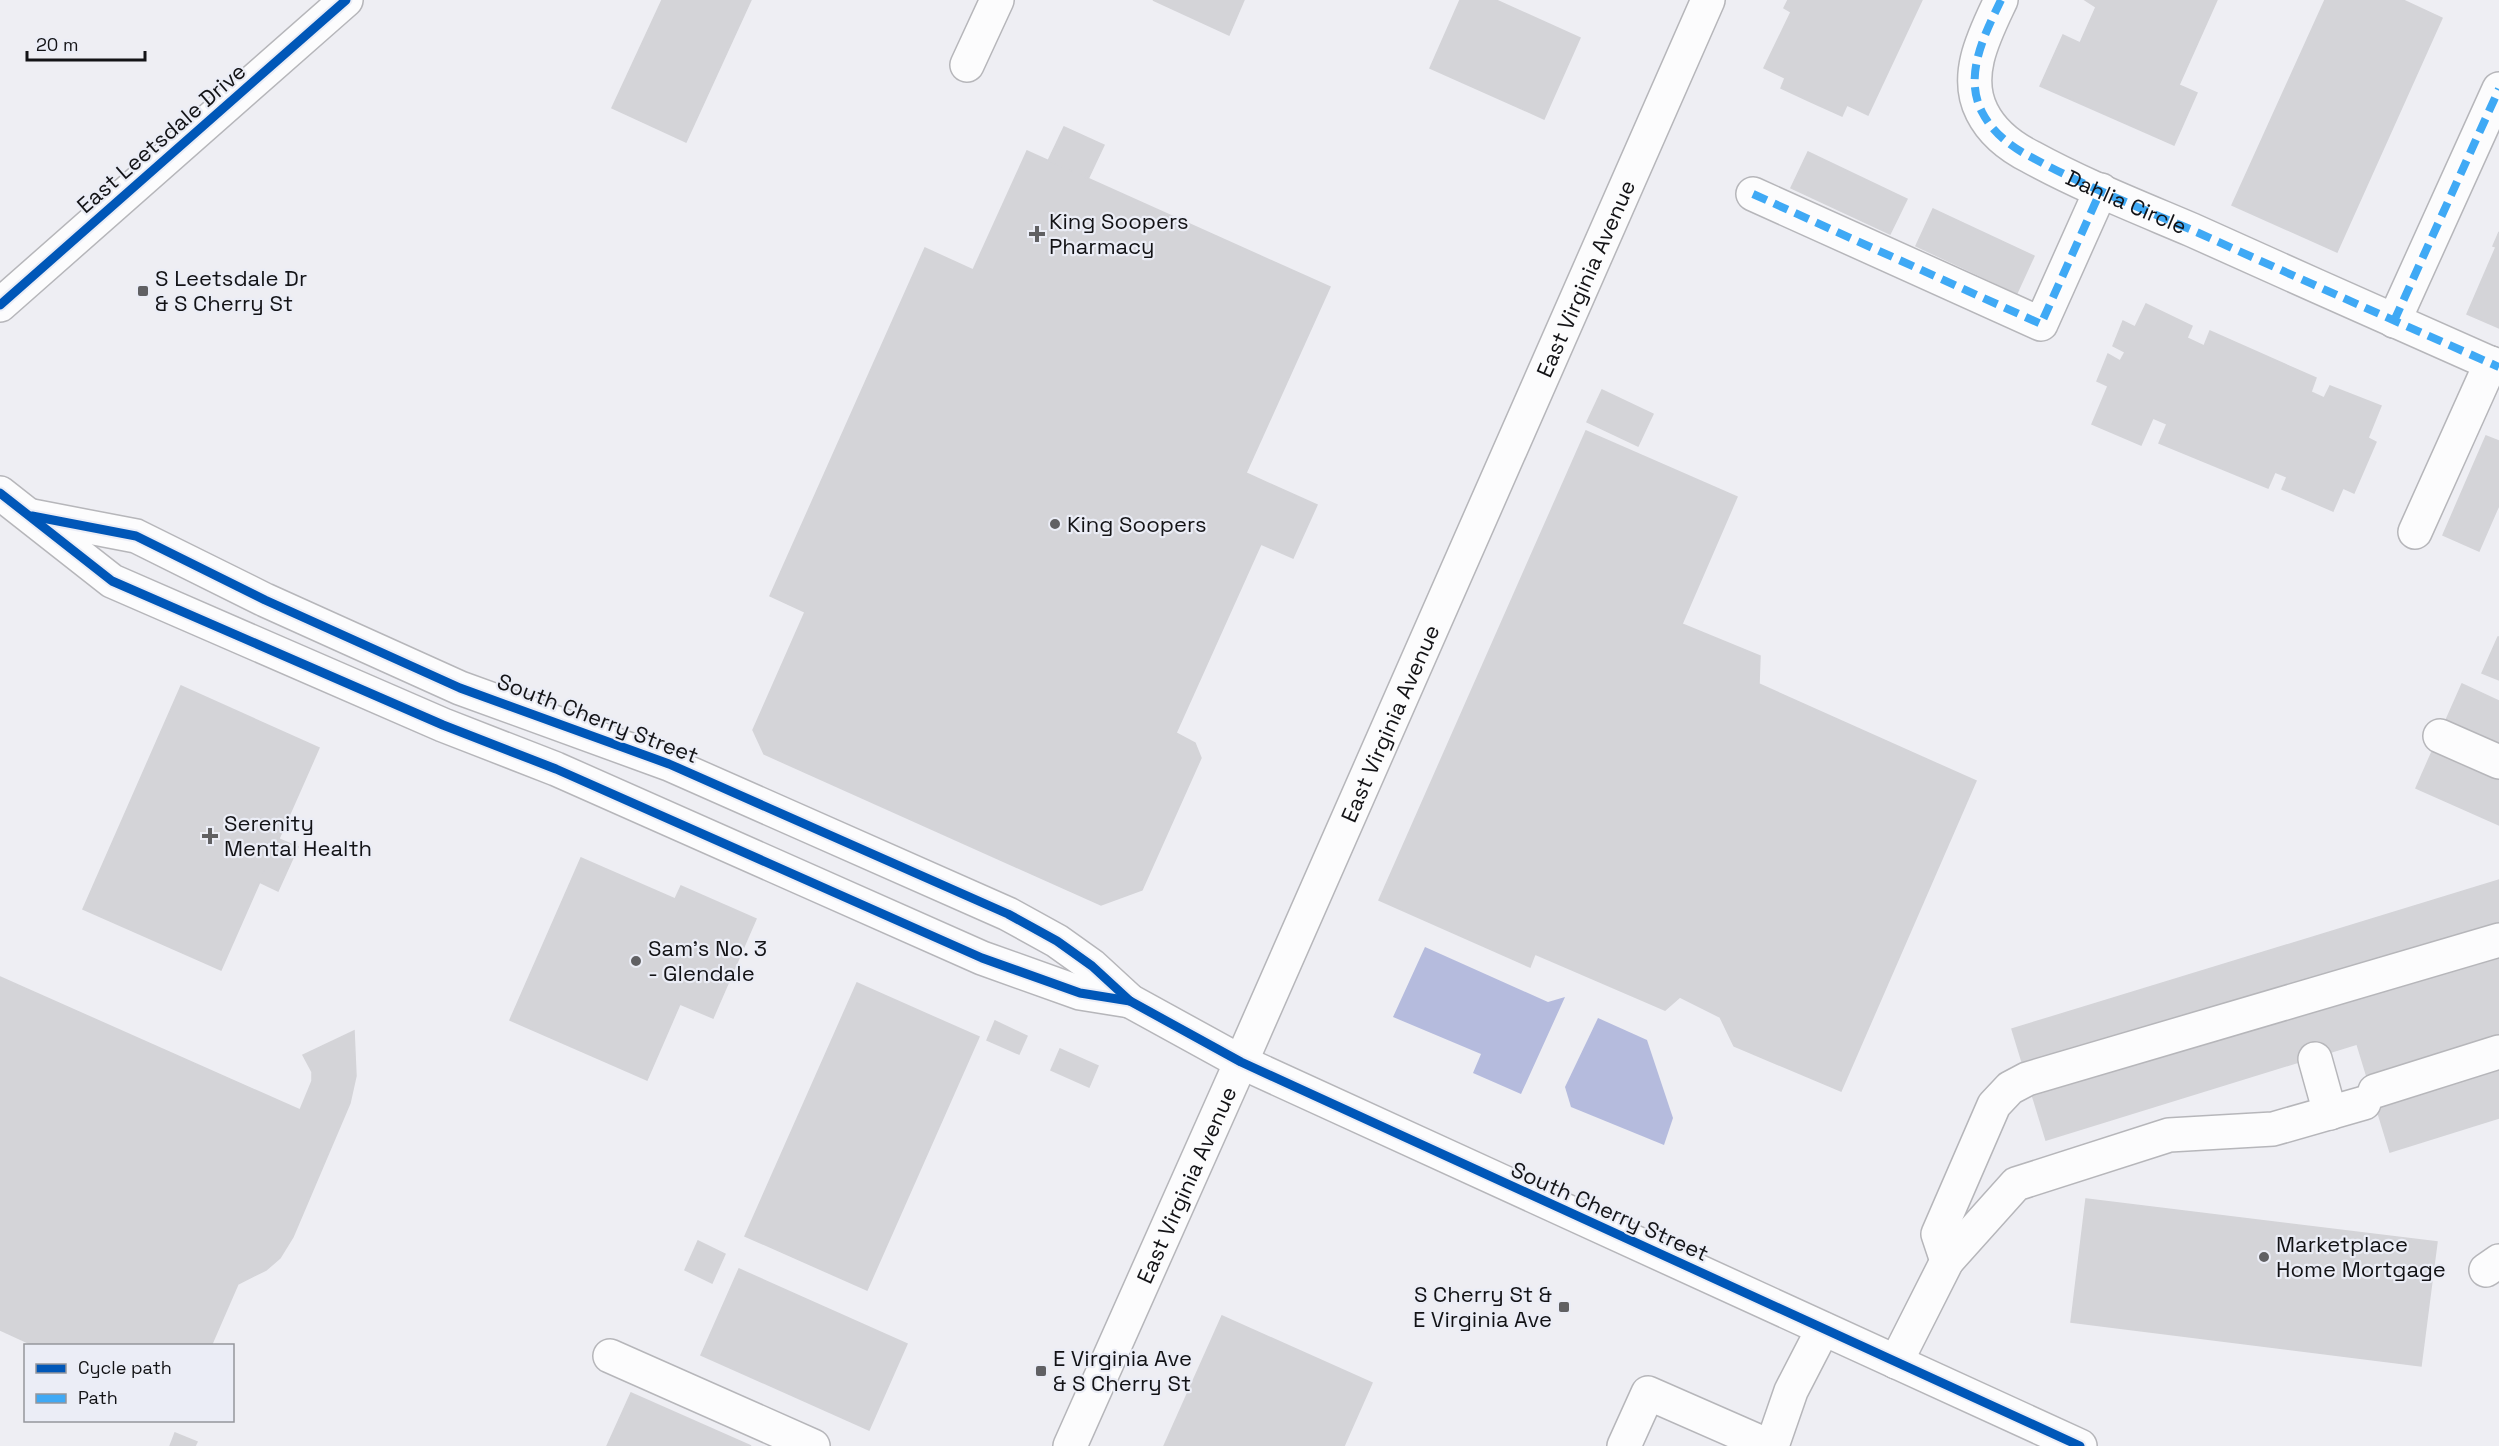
<svg xmlns="http://www.w3.org/2000/svg" width="2499" height="1446" font-family="'Space Grotesk',sans-serif">
<style>
.water{fill:#b5bbdd}
.building{fill:#d4d4d8;stroke:#d4d4d8;stroke-width:1.5}
.lines{fill:none;stroke-linecap:round;stroke-linejoin:round}
.minor-casing{stroke:#b6b6ba;stroke-width:36}
.major-casing{stroke:#b6b6ba;stroke-width:36}
.minor{stroke:#fcfcfd;stroke-width:33}
.major{stroke:#fcfcfd;stroke-width:33}
.quiet{stroke:#3fa9f5;stroke-width:8;stroke-dasharray:15 8;stroke-linecap:butt}
.cycleway-casing{stroke:#ebedf6;stroke-width:13}
.cycleway{stroke:#0057b8;stroke-width:9}
.poi-dot{fill:#606063;stroke:#ebedf6;stroke-width:2}
.labels{text-anchor:middle;dominant-baseline:central;stroke-width:4.5;stroke-linejoin:round;paint-order:stroke}
.street-label{font-size:22px;fill:#131316;stroke:#ebedf6}
.poi-label{font-size:22px;fill:#131316;stroke:#ebedf6;text-anchor:start}
</style>
<rect width="100%" height="100%" fill="#eeeef3"/>
<!-- water -->
<g class="water">
<polygon points="1425,947 1548,1002 1565,997 1521,1094 1473,1073 1481,1054 1393,1017"/>
<polygon points="1598,1018 1647,1040 1673,1118 1664,1145 1571,1107 1565,1087"/>
</g>
<!-- building -->
<g class="building">
<polygon points="662,0 751,0 686,142 612,108"/>
<polygon points="1153,0 1244,0 1229,35"/>
<polygon points="1460,0 1496,0 1580,38 1544,119 1430,68"/>
<polygon points="1788,0 1922,0 1868,115 1847,105 1842,116 1811,102 1781,88 1785,78 1764,68 1791,12 1784,8"/>
<polygon points="2085,0 2217,0 2179,85 2197,93 2174,145 2040,86 2063,35 2080,43 2096,7"/>
<polygon points="2325,0 2403,0 2442,18 2337,252 2232,205"/>
<polygon points="1064,127 1104,145 1088,179 1048,161"/>
<polygon points="1027,151 1330,287 1246,473 1317,505 1293,558 1261,544 1176,733 1195,743 1201,758 1142,890 1101,905 764,754 753,730 805,612 770,596 925,248 973,270"/>
<polygon points="1808,152 1907,199 1890,234 1791,188"/>
<polygon points="1933,209 2034,256 2017,293 1916,246"/>
<polygon points="2499,232 2499,328 2467,314 2496,247 2493,246"/>
<polygon points="2146,304 2192,326 2187,338 2204,346 2210,331 2316,378 2311,392 2324,398 2330,386 2381,406 2368,438 2376,442 2354,493 2343,488 2333,511 2282,489 2287,477 2275,472 2268,488 2159,443 2167,424 2153,418 2141,445 2092,424 2108,386 2097,381 2108,354 2120,361 2125,352 2113,346 2123,321 2135,327"/>
<polygon points="1602,390 1653,414 1638,446 1587,422"/>
<polygon points="1586,431 1737,497 1682,624 1760,656 1759,684 1976,781 1841,1091 1734,1046 1720,1017 1680,997 1665,1010 1535,954 1530,967 1379,900"/>
<polygon points="2486,436 2499,441 2499,505 2479,551 2443,535"/>
<polygon points="2498,637 2499,637 2499,680 2482,673"/>
<polygon points="2462,684 2499,701 2499,825 2416,788"/>
<polygon points="181,686 319,748 221,970 83,909"/>
<polygon points="279,839 298,847 278,891 259,882"/>
<polygon points="581,858 675,899 681,886 756,919 713,1018 680,1004 647,1080 510,1020"/>
<polygon points="2499,880 2499,1118 2390,1152 2357,1044 2046,1140 2012,1029"/>
<polygon points="0,977 300,1110 312,1081 312,1072 303,1055 354,1031 356,1076 350,1103 293,1237 280,1258 266,1270 238,1284 211,1346 35,1346 0,1330"/>
<polygon points="857,983 979,1037 867,1290 745,1236"/>
<polygon points="995,1021 1027,1036 1019,1054 987,1040"/>
<polygon points="1060,1049 1098,1066 1089,1087 1051,1070"/>
<polygon points="2086,1199 2437,1242 2421,1366 2071,1322"/>
<polygon points="698,1241 725,1254 712,1283 685,1270"/>
<polygon points="739,1269 907,1344 869,1430 701,1355"/>
<polygon points="1222,1316 1372,1383 1344,1446 1164,1446"/>
<polygon points="631,1393 751,1446 607,1446"/>
<polygon points="175,1433 197,1442 195,1446 170,1446"/>
</g>
<g class="lines">
<defs>
<g id="minor">
<path id="s1" d="M 2001,0 C 1985,34 1963,75 1982,112 C 1992,132 2011,147 2031,157 C 2082,185 2138,207 2192,230 C 2294,276 2397,322 2499,367"/>
<polyline points="967,65 997,0"/>
<polyline points="1753,194 2041,324 2101,190"/>
<polyline points="2394,321 2499,89"/>
<polyline points="2415,532 2491,363"/>
<polyline points="2440,736 2499,762"/>
<polyline points="2315,1059 2330,1113"/>
<path id="s2" d="M 1241,1062 L 1708,0"/>
<polyline points="2375,1091 2499,1052"/>
<polyline points="1947,1261 1938,1234 1994,1105 2010,1088 2027,1079 2499,940"/>
<polyline points="2486,1270 2499,1261"/>
<polyline points="610,1356 813,1446"/>
<polyline points="1896,1362 1947,1261 2016,1184 2169,1135 2273,1129 2364,1103"/>
<polyline points="1624,1446 1648,1393 1769,1446"/>
<polyline points="1772,1446 1791,1391 1823,1329"/>
</g>
<g id="major">
<polyline points="0,305 346,0"/>
<polyline points="0,493 112,581 443,725 556,769 982,958 1080,993 1130,1001"/>
<polyline points="32,516 136,536 265,600 460,688 669,764 1008,914 1057,941 1092,966 1130,1001 1241,1062 2080,1446"/>
<path id="s3" d="M 1070,1446 L 1241,1062"/>
</g>
</defs>
<!-- minor casing -->
<use href="#minor" class="minor-casing"/>
<!-- major casing -->
<use href="#major" class="major-casing"/>
<!-- minor -->
<use href="#minor" class="minor"/>
<!-- major -->
<use href="#major" class="major"/>
<!-- quiet -->
<g class="quiet">
<path d="M 2001,0 C 1985,34 1963,75 1982,112 C 1992,132 2011,147 2031,157 C 2082,185 2138,207 2192,230 C 2294,276 2397,322 2499,367"/>
<polyline points="1753,194 2041,324 2101,190"/>
<polyline points="2394,321 2499,89"/>
</g>
<defs>
<g id="cycleway">
<polyline points="0,305 346,0"/>
<polyline points="0,493 112,581 443,725 556,769 982,958 1080,993 1130,1001"/>
<polyline points="32,516 136,536 265,600 460,688 669,764 1008,914 1057,941 1092,966 1130,1001 1241,1062 2080,1446"/>
</g>
</defs>
<!-- cycleway casing -->
<use href="#cycleway" class="cycleway-casing"/>
<!-- cycleway -->
<use href="#cycleway" class="cycleway"/>
</g>
<!-- markers -->
<g class="poi-dot">
<path d="M1034 225h6v6h6v6h-6v6h-6v-6h-6v-6h6z"/>
<rect x="137" y="285" width="12" height="12" rx="3"/>
<circle cx="1055" cy="524" r="6"/>
<path d="M207 827h6v6h6v6h-6v6h-6v-6h-6v-6h6z"/>
<circle cx="636" cy="961" r="6"/>
<circle cx="2264" cy="1257" r="6"/>
<rect x="1558" y="1301" width="12" height="12" rx="3"/>
<rect x="1035" y="1365" width="12" height="12" rx="3"/>
</g>
<g class="labels">
<!-- street labels -->
<g class="street-label">
<text transform="translate(161 138) rotate(-41)">East Leetsdale Drive</text>
<text stroke="none"><textPath href="#s1" startOffset="291">Dahlia Circle</textPath></text>
<text stroke="none"><textPath href="#s2" startOffset="856">East Virginia Avenue</textPath></text>
<text transform="translate(598 718) rotate(21)">South Cherry Street</text>
<text stroke="none"><textPath href="#s2" startOffset="370">East Virginia Avenue</textPath></text>
<text stroke="none"><textPath href="#s3" startOffset="286">East Virginia Avenue</textPath></text>
<text transform="translate(1610 1211) rotate(24)">South Cherry Street</text>
</g>
<!-- poi labels -->
<g class="poi-label">
<text x="1049" y="221">King Soopers<tspan x="1049" dy="25">Pharmacy</tspan></text>
<text x="155" y="278">S Leetsdale Dr<tspan x="155" dy="25">&amp; S Cherry St</tspan></text>
<text x="1067" y="524">King Soopers</text>
<text x="224" y="823">Serenity<tspan x="224" dy="25">Mental Health</tspan></text>
<text x="648" y="948">Sam's No. 3<tspan x="648" dy="25">- Glendale</tspan></text>
<text x="2276" y="1244">Marketplace<tspan x="2276" dy="25">Home Mortgage</tspan></text>
<text x="1552" y="1294" text-anchor="end">S Cherry St &amp;<tspan x="1552" dy="25">E Virginia Ave</tspan></text>
<text x="1053" y="1358">E Virginia Ave<tspan x="1053" dy="25">&amp; S Cherry St</tspan></text>
</g>
</g>
<!-- legend -->
<rect x="24" y="1344" width="210" height="78" fill="#ebedf6" stroke="#95969c" stroke-width="1.5"/>
<rect x="36" y="1364" width="30" height="9" fill="#0057b8" stroke="#95969c" stroke-width="1.5"/>
<text x="78" y="1374" font-size="18" fill="#131316">Cycle path</text>
<rect x="36" y="1394" width="30" height="9" fill="#3fa9f5" stroke="#95969c" stroke-width="1.5"/>
<text x="78" y="1404" font-size="18" fill="#131316">Path</text>
<!-- scale -->
<path d="M27 51v9h118v-9" fill="none" stroke="#131316" stroke-width="3"/>
<text x="36" y="51" font-size="18" fill="#131316" stroke="#ebedf6" stroke-width="4.5" paint-order="stroke">20 m</text>
</svg>
